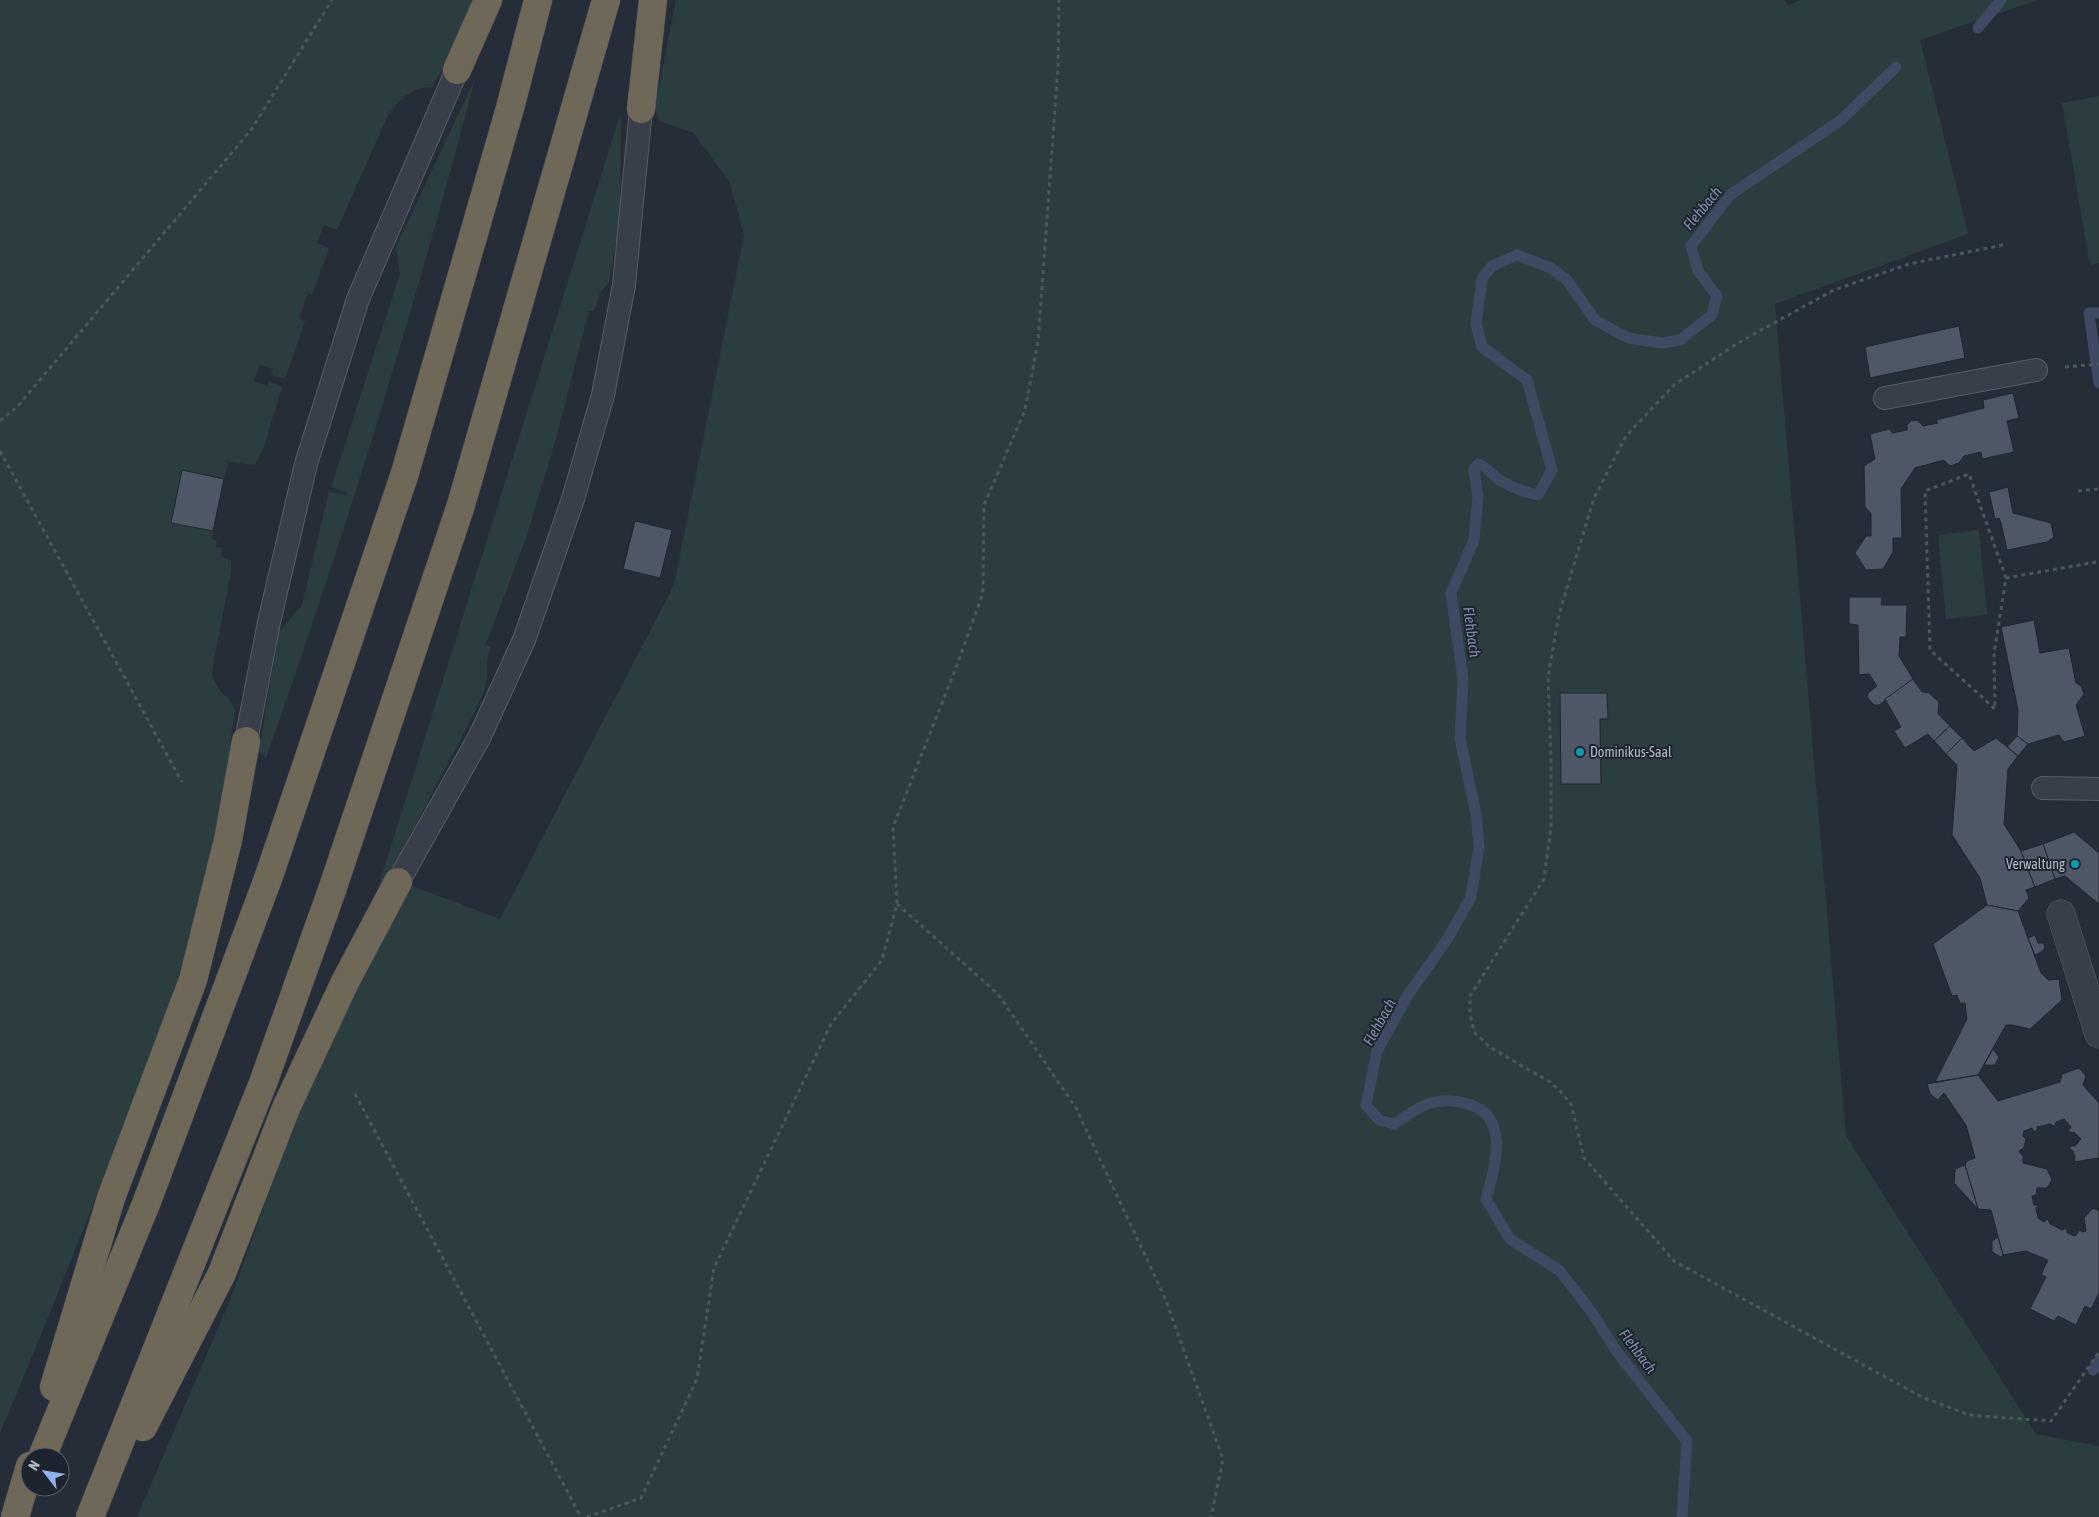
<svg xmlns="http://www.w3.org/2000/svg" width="2099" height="1517" font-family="'Asap Condensed',sans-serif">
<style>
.green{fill:#2b3d3f}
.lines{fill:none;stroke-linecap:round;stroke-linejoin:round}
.stream{stroke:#3d4a61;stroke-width:11}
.building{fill:#4e5765;stroke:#202631}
.lane-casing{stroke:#575d68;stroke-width:24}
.street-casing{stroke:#575d68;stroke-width:29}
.highway-casing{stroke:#444a55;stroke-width:29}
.path{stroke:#49585c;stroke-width:3;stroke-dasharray:4 4;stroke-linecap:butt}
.lane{stroke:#393f4a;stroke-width:22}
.street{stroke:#393f4a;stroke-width:28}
.highway{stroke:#6f6757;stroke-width:28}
.culture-dot{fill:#0f9aa8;stroke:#1e242f;stroke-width:2}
.labels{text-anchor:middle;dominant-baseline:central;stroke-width:4;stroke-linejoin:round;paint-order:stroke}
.poi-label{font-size:14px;fill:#b4bac5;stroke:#1e242f;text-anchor:start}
.water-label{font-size:15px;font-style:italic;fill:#7f8faa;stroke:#1e242f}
</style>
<rect width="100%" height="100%" fill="#252d39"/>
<!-- green -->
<g class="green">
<path d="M 0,0 L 474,0 L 449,58 L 432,87 C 412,86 399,101 388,115 L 337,230 L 324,225 L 317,243 L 329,248 L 312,295 L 308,293 L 299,318 L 305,321 L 285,379 L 271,375 L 273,369 L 260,365 L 254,381 L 268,386 L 269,381 L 282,387 L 263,450 L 255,465 L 228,462 L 224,479 L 182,470 L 171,523 L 213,531 L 211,538 L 217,541 L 216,547 L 222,548 L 221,557 L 231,560 L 231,571 L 212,672 C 216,693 228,694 235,710 C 228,759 222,809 211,857 C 188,965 148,1068 107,1170 C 72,1258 37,1346 0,1433 Z"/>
<path d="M 676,0 L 1785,0 L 1787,6 L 1800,0 L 2038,0 L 1920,40 L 1968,234 L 1775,304 L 1846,1136 L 2036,1434 L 2099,1446 L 2099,1517 L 137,1517 L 231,1298 L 376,894 L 621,112 L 620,219 L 609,282 L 600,293 L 594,311 L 589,311 L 555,442 L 525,541 L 486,644 L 491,647 C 485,662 488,665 487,679 C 486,691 478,704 474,714 L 388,877 L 500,919 L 674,585 L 744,235 L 730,183 L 694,133 L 659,121 L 655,107 Z"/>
<path d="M 475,79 C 415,308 345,535 266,758 L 259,751 L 279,632 L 302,605 L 329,492 L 347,495 L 347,492 L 331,487 L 400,274 L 396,247 Z"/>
<polygon points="2099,96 2099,263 2090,265 2062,103"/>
<polygon points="1979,530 1987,615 1946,619 1938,535"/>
</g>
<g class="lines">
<!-- stream -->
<g class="stream">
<polyline points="1978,28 2001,0"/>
<polyline points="2099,313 2089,313 2099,383"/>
<polyline points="2093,1370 2099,1361"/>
<path d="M 1682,1517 L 1687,1441 L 1617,1352 L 1593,1314 L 1560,1271 L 1510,1239 L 1486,1199 C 1495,1167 1511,1116 1468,1104 C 1454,1100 1441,1099 1427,1104 C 1415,1109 1404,1118 1394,1124 L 1379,1120 L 1366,1105 L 1377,1051 L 1408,995 L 1448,938 L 1471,897 L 1479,847 L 1476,814 L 1460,739 L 1463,679 L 1451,593 L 1474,540 L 1478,497 L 1474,469 L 1478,464 C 1487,466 1493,476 1501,481 C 1513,488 1524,492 1538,495 L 1552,470 L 1527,380 L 1482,347 L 1476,324 L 1482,279 L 1492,266 L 1517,255 L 1551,268 L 1567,280 L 1595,320 L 1628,338 L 1662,343 L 1680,340 L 1712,315 L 1717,296 L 1698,271 L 1691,246 L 1730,195 L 1841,120 L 1896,67"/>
</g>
</g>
<!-- building -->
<g class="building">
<polygon points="1959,326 1965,358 1870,378 1865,347"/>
<polygon points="2013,393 2019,418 2007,421 2014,452 1982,459 1981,452 1964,456 1959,463 1950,466 1944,460 1915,468 1901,489 1902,538 1893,538 1893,552 1883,569 1866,570 1855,553 1866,536 1871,536 1871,513 1865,507 1864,466 1875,459 1870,434 1890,429 1892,433 1907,430 1907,425 1911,421 1917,420 1923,426 1938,423 1936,420 1984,408 1983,400"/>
<polygon points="182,470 224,479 213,531 171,523"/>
<polygon points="2008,487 2013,513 2051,523 2054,537 2047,542 2007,550 2001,523 1999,518 1995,519 1989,492"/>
<polygon points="635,521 672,530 660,578 623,569"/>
<polygon points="1849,597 1882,597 1881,605 1907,605 1906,637 1900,637 1899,656 1913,679 1879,705 1874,705 1867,697 1868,693 1877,686 1869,674 1859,675 1858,625 1849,624"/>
<polygon points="2034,620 2040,653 2069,648 2076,683 2081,686 2084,694 2076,705 2085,736 2064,742 2059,735 2028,744 2017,736 2018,710 2001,627"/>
<polygon points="1913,679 1922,692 1929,693 1939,702 1938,714 1950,726 1934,741 1928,734 1905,748 1894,731 1901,727 1885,699"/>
<polygon points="1560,693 1607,693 1608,719 1600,719 1601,784 1561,784"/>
<polygon points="1950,726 1962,738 1946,754 1934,741"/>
<polygon points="2017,736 2028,744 2018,756 2007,747"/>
<polygon points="1962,738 1974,751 1996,738 2018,756 2008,769 2004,824 2021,851 2035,887 2026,890 2029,898 2018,911 1987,905 1980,878 1952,835 1957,765 1946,754"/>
<polygon points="2074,832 2099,853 2099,904 2065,876 2055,879 2043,844"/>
<polygon points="2043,844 2055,879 2035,887 2021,851"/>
<polygon points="1987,905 2018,911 2041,973 2048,980 2059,979 2062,1000 2030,1029 2012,1025 2006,1025 1978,1075 1935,1082 1967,1019 1965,1003 1960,1003 1957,995 1952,996 1933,944"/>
<polygon points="2035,935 2038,943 2043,943 2045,947 2043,951 2035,955 2028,938"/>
<polygon points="1993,1049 1999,1057 1995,1065 1984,1065"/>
<polygon points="2079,1068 2086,1076 2083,1085 2099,1103 2099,1160 2098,1158 2074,1162 2075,1157 2073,1151 2069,1148 2071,1146 2075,1146 2081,1139 2074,1132 2073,1133 2068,1131 2071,1127 2064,1119 2056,1122 2055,1126 2053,1126 2051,1124 2037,1127 2038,1129 2034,1132 2032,1128 2024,1131 2023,1136 2026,1139 2024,1148 2019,1151 2023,1156 2023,1163 2047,1169 2052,1180 2047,1188 2037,1188 2036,1195 2032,1196 2034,1205 2038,1205 2036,1209 2038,1218 2044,1222 2048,1219 2050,1224 2062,1230 2067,1228 2067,1233 2075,1236 2080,1230 2082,1232 2086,1231 2084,1218 2093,1208 2099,1211 2099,1293 2091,1309 2085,1306 2076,1325 2058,1316 2054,1321 2030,1309 2046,1277 2041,1275 2048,1260 2026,1251 2003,1255 1991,1210 1978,1209 1965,1165 1967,1161 1975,1158 1966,1125 1944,1093 1938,1100 1930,1094 1927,1084 1978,1075 1998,1101 2060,1082 2062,1074"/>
<polygon points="1965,1165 1978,1209 1954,1183 1955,1169"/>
<polygon points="1998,1237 2003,1255 2001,1257 1992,1252 1992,1241"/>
</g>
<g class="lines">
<defs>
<g id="lane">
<polyline points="1885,398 2036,370"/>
<polyline points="246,741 269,622 306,464 358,299 457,70"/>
<polyline points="2043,788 2099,789"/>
<polyline points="398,882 479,738 524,640 573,499 603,395 624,285 641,109"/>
</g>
<polyline id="street" points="2061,914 2099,1034"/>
<g id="highway">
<polyline points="457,70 488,0"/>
<polyline points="641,109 653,0"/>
<polyline points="54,1387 111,1198 193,980 228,840 246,741"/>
<polyline points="143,1427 222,1273 286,1108 345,982 398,882"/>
<polyline points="42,1457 146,1204 269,876 405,473 510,108 538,0"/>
<polyline points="15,1517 30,1466"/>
<polyline points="90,1517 263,1083 332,890 461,505 606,0"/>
</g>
</defs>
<!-- lane casing -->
<use href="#lane" class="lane-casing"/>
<!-- street casing -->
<use href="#street" class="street-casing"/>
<!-- highway casing -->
<use href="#highway" class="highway-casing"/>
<!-- path -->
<g class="path">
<polyline points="2003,245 1909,264 1834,290 1743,340 1675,384 1626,436 1594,498 1559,614 1548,677 1551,760 1551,827 1544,879 1470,996 1470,1014 1474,1032 1491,1048 1550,1082 1560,1091 1571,1104 1584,1158 1674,1261 1922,1397 1969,1415 2051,1421 2099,1352"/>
<polyline points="2065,367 2099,364"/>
<polyline points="0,421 17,407 251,130 332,0"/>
<polyline points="0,451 182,782"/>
<polyline points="2078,491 2099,489"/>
<polyline points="2006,578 1969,474 1925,491 1930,650 1995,709 1994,653 2006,578 2096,562"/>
<polyline points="897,904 998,994 1076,1108 1165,1298 1223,1459 1211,1517"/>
<polyline points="355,1094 581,1517"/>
<polyline points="587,1517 641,1498 697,1379 714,1268 831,1024 882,960 897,904 893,827 957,665 983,593 984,505 1025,410 1038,342 1058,67 1059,0"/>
</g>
<!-- lane -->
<use href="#lane" class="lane"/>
<!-- street -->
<use href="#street" class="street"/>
<!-- highway -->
<use href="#highway" class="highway"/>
</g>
<!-- markers -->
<g class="culture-dot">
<circle cx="1580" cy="752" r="5"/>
<circle cx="2075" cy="864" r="5"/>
</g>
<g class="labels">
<!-- poi labels -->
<g class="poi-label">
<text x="1590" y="752">Dominikus-Saal</text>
<text x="2065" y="864" text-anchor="end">Verwaltung</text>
</g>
<!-- water labels -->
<g class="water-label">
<text transform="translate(1702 208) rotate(-51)">Flehbach</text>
<text transform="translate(1472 632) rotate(82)">Flehbach</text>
<text transform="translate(1379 1022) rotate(-61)">Flehbach</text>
<text transform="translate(1638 1351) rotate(53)">Flehbach</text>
</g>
</g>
<!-- north arrow -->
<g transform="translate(45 1472) rotate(301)"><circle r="24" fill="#1e242f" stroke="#5a606b"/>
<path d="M0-4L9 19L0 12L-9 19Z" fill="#93b1ec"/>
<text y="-8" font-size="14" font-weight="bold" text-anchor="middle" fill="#b4bac5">N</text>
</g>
</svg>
